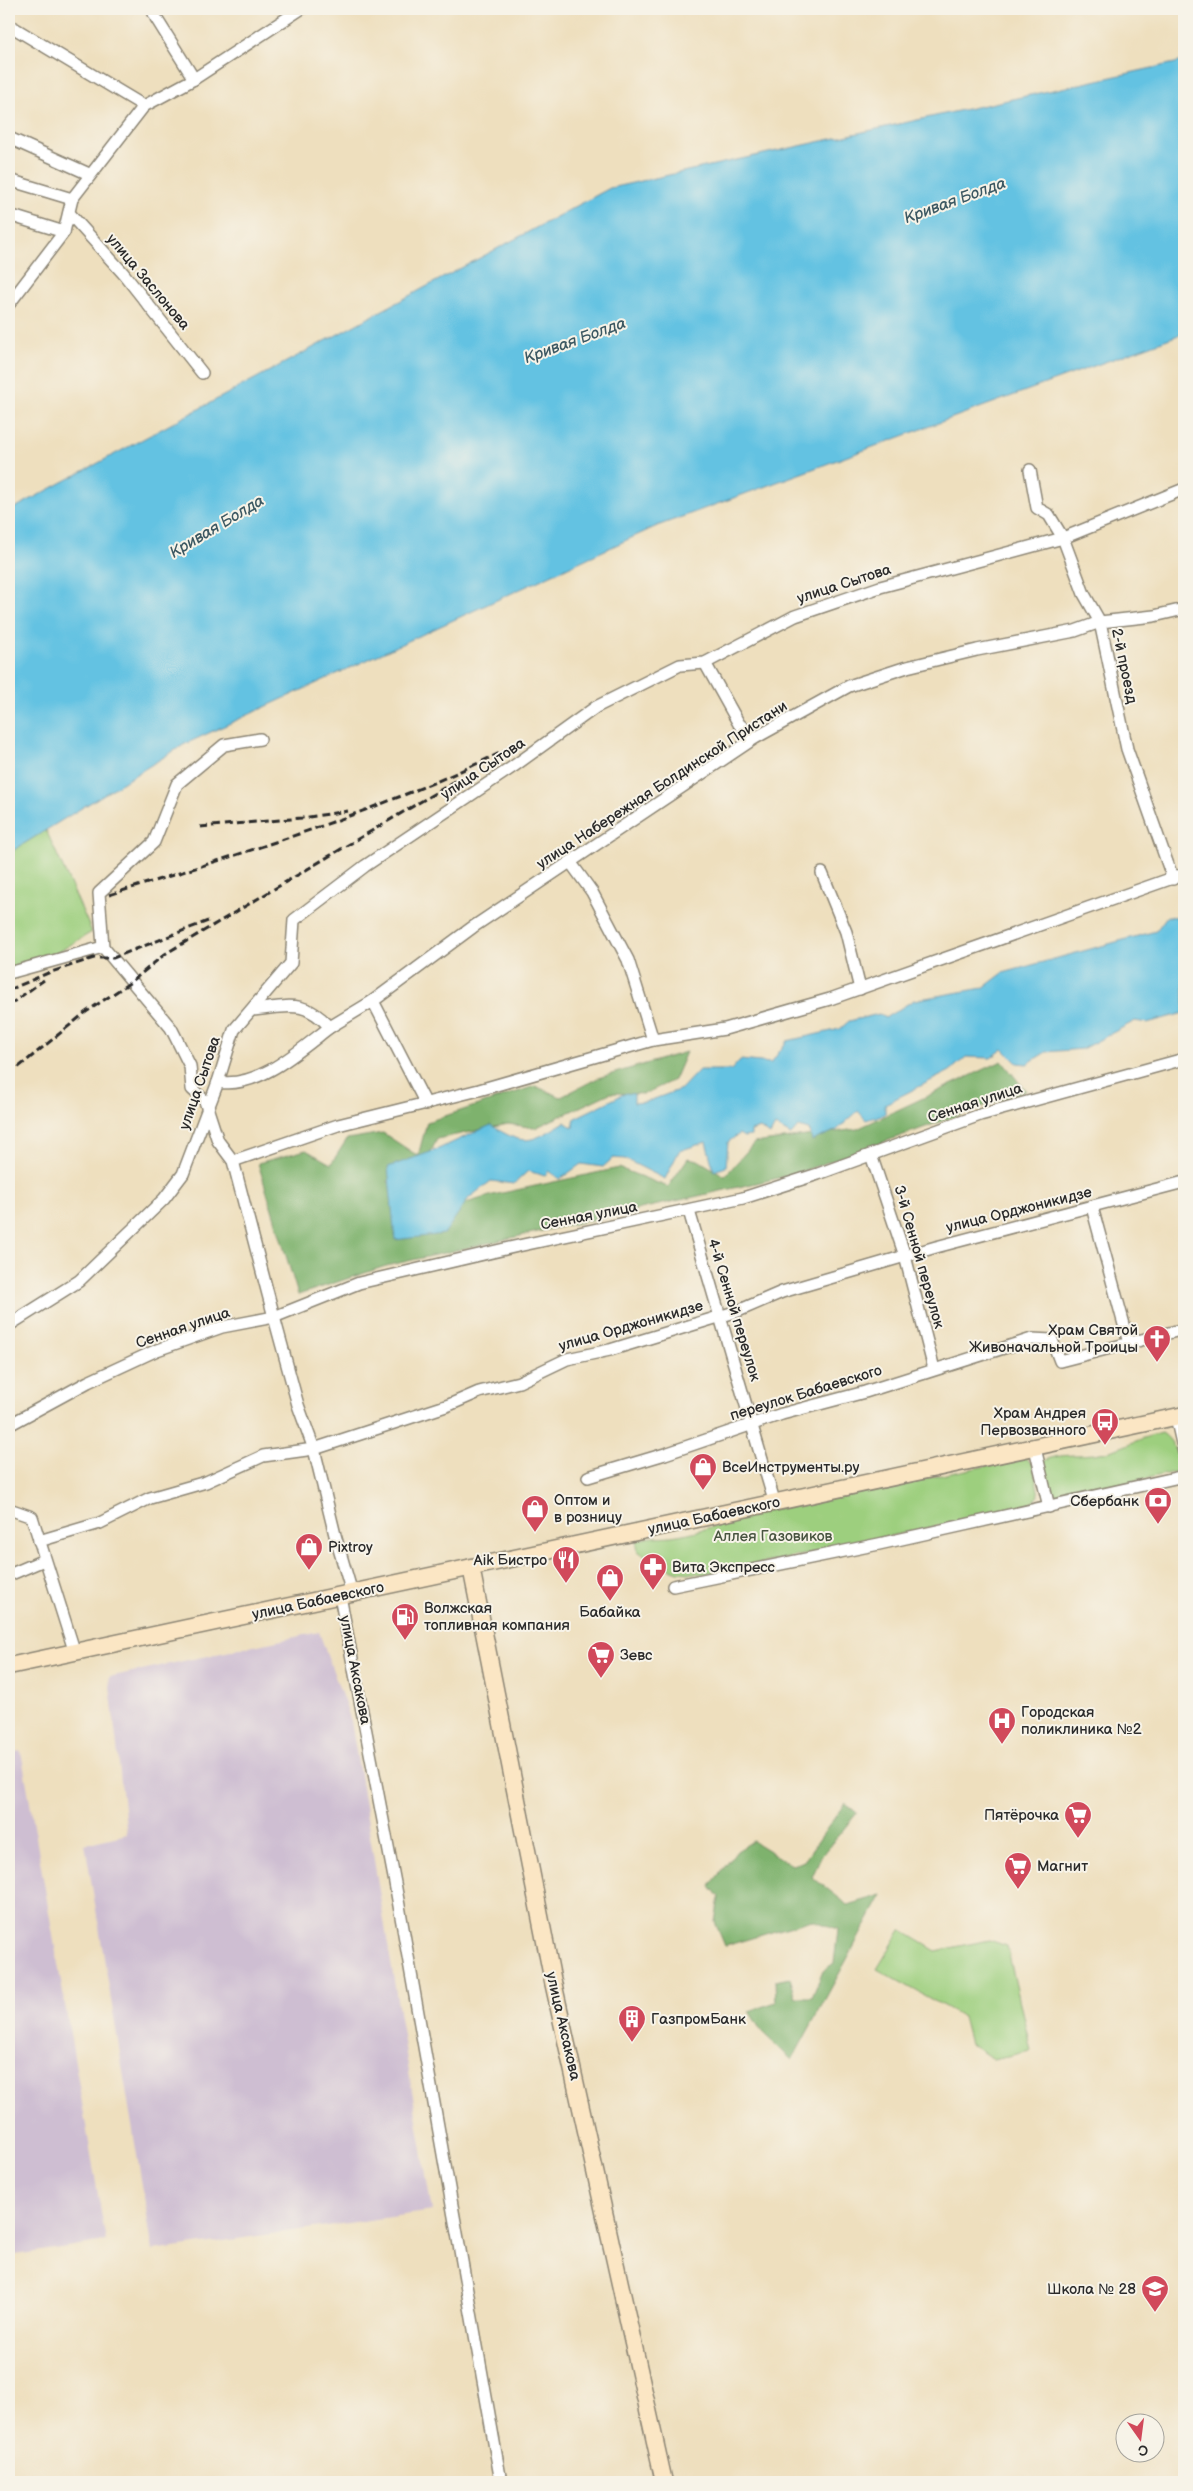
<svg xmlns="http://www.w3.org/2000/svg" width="1193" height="2491" font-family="'Balsamiq Sans',sans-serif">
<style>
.industrial{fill:#cebed2}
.green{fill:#9dcf7e;stroke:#647d54}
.forest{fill:#7eb26d;stroke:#546e4c}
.water{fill:#64c2e2;stroke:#487686}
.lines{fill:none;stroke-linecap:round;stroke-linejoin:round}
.minor-casing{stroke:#8c8574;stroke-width:14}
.secondary-casing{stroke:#8c8574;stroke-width:19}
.minor{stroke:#fff;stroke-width:11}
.secondary{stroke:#fbe6c4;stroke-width:16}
.rail{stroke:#2b2b2b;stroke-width:3;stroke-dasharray:8 4;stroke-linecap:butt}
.labels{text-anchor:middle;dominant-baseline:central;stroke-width:4;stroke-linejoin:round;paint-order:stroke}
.street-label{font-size:15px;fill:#2b2b2b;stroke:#f7f3e8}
.poi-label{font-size:15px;fill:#2b2b2b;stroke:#f7f3e8;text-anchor:start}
.park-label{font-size:15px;fill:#485440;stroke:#f7f3e8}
.water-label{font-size:16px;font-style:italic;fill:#3c5862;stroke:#f7f3e8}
</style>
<rect width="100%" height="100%" fill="#f7f3e8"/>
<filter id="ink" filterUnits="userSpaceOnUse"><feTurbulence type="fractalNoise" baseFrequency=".02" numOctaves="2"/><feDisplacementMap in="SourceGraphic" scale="10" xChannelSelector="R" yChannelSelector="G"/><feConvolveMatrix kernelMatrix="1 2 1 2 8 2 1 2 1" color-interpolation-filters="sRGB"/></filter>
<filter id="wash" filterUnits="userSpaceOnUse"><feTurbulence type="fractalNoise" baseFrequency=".0096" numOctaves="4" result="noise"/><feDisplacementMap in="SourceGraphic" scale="20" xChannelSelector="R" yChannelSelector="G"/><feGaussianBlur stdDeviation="1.12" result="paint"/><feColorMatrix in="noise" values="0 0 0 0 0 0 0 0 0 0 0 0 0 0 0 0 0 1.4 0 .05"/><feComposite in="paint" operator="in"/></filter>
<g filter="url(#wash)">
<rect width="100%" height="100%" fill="#eedfbe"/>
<!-- industrial -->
<g class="industrial">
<polygon points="319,1632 351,1721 432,2211 153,2251 85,1844 127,1834 109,1677"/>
<polygon points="21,1751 106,2241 9,2256 9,1753"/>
</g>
<!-- green -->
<g class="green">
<polygon points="46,830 92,932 9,981 9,853"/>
<path d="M 1162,1433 C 1175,1441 1178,1456 1179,1471 L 1060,1498 L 1051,1491 L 1043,1461 C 1062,1452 1080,1457 1100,1453 C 1124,1449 1139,1437 1162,1433 Z"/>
<path d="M 1025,1458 L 1033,1464 L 1039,1496 L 1028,1506 L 775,1561 L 702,1574 L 678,1572 L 653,1562 L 638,1551 L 636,1541 C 648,1536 659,1537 671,1536 C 693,1533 716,1527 735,1517 Z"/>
<polygon points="901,1930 936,1951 989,1940 1007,1946 1031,2051 993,2059 970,2044 963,2017 877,1969"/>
</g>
<!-- forest -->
<g class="forest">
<polygon points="686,1052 674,1080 644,1094 610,1093 535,1128 508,1124 437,1139 423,1168 387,1181 428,1214 493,1195 619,1168 668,1187 688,1158 698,1160 725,1176 754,1143 857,1129 1002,1061 1026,1091 792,1175 386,1266 298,1295 258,1163 306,1150 331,1164 347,1139 383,1133 418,1156 427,1122 535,1086 561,1097 598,1078"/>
<polygon points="845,1803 857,1813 822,1855 812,1877 848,1905 882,1895 792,2060 762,2032 749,2011 776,2002 775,1981 790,1978 796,1997 812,1997 823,1971 834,1963 838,1929 812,1920 725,1946 715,1922 719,1897 710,1886 737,1851 753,1841 792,1865 804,1861"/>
</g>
<!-- water -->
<g class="water">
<polygon points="1184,61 1184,333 657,526 185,744 9,853 9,511 610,188"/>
<path d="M 1167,916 L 1184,918 L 1184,1013 L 1147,1023 L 1135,1021 L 1082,1049 L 1046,1052 L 1027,1064 L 1017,1063 L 1003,1049 L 991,1058 L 966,1057 L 950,1071 L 885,1104 L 885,1114 L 866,1120 L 858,1111 L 837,1130 L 812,1141 L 809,1130 L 798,1127 L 791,1135 L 775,1126 L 770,1135 L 760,1128 L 751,1131 L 751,1136 L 744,1137 L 739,1134 L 728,1142 L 726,1167 L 714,1171 L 706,1142 L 679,1151 L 665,1179 L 625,1159 L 613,1158 L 603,1167 L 581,1164 L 560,1179 L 548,1171 L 545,1176 L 528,1171 L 514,1184 L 491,1181 L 469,1198 L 444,1234 L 395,1240 L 388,1167 L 436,1150 L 491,1125 C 526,1148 531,1142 565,1122 L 573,1128 L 575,1118 L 626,1093 L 634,1094 L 634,1103 L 646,1102 L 681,1089 L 699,1070 L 731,1070 L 740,1060 L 771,1063 L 787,1041 L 840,1029 L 849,1021 L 879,1014 L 885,1018 L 914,1000 L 983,988 L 1003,973 L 1156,931 Z"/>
</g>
</g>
<g filter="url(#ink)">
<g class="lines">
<defs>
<g id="minor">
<polyline points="152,9 156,18 194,79"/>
<polyline points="9,25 144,106"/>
<polyline points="9,138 89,174"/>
<polyline points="9,180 72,199"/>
<polyline points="69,213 123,273 202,373"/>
<polyline points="9,215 64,232"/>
<polyline points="9,304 64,232 72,199 144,106 194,79 301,9"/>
<polyline points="1030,470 1037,508 1049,515 1063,538 1084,594 1100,622 1127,749 1173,879"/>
<polyline points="705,663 739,724 755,738"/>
<polyline points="260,739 224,745 177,784 154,842 99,893 103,947 171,1028 190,1066 192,1089 205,1101 218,1141 233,1161 274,1317 298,1405 314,1449 335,1535 352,1593"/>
<polyline points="571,863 592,892 628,960 653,1040"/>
<polyline points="822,873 846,932 860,989"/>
<polyline points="9,973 103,947"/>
<polyline points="373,1001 426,1104"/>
<path d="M 252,1010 C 288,1007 303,998 330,1027 L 373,1001 L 473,927 L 755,738 L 849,686 L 907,667 L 977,650 L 1075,631 L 1100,622 L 1154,616 L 1184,609"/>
<path d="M 218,1082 C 258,1089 300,1050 330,1027"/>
<polyline points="871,1155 905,1256 934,1369"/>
<polyline points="233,1161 338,1125 479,1090 653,1040 725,1029 830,999 1184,874"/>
<polyline points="1092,1207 1129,1343"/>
<polyline points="689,1211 775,1504"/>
<polyline points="9,1325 79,1281 164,1199 183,1174 218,1082 234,1030 291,963 294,920 365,866 514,766 596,707 680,665 705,663 795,616 880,587 1063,538 1184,489"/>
<polyline points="1176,1417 1184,1452"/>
<polyline points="9,1425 88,1382 157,1350 222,1327 274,1317 359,1283 518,1246 743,1198 818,1174 980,1115 1184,1059"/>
<polyline points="1035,1448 1049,1507"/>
<polyline points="588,1477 665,1454 782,1414 865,1392 1032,1339 1052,1340 1060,1361 1184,1329"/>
<polyline points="9,1509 32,1517 75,1653"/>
<polyline points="39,1541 100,1523 150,1498 206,1482 263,1456 314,1449 449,1405 479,1392 519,1382 567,1359 610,1350 738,1311 782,1292 936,1247 1184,1182"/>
<polyline points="9,1575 44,1560"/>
<polyline points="673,1586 879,1544 1184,1476"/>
<polyline points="340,1596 395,1883 501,2482"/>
</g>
<g id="secondary">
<polyline points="471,1567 553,1982 664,2482"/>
<polyline points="9,1666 1184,1415"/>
</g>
</defs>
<!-- minor casing -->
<use href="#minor" class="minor-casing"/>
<!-- secondary casing -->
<use href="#secondary" class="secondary-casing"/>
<!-- minor -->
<use href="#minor" class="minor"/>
<!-- secondary -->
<use href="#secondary" class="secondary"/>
<!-- rail -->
<g class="rail">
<polyline points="200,827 302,818 348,811"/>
<path d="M 109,895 C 244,853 378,812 506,750"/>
<polyline points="9,990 48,973 94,958 113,958 208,921"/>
<polyline points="9,1005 44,980"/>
<polyline points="9,1075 86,1012 131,982 165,954 457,780"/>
</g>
</g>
</g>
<!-- icons -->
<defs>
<symbol id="church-pin" viewBox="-11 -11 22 30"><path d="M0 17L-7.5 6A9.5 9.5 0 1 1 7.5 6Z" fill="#d1495b" stroke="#f7f3e8"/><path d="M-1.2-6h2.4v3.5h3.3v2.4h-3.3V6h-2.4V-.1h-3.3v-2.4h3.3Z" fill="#fff"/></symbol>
<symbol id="bus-pin" viewBox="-11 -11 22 30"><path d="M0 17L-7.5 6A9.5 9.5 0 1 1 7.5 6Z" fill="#d1495b" stroke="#f7f3e8"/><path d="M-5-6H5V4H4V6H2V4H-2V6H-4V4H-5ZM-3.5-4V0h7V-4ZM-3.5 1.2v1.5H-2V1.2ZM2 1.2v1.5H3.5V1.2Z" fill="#fff"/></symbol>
<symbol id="shop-pin" viewBox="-11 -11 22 30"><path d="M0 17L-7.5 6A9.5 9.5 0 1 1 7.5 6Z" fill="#d1495b" stroke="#f7f3e8"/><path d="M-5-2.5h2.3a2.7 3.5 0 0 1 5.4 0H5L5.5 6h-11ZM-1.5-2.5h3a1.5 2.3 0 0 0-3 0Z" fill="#fff"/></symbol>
<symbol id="bank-pin" viewBox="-11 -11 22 30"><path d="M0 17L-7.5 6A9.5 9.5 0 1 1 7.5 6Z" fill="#d1495b" stroke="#f7f3e8"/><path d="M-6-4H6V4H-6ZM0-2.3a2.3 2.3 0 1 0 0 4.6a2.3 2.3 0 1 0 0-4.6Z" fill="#fff"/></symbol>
<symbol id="restaurant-pin" viewBox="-11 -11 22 30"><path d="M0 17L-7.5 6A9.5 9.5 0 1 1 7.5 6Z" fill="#d1495b" stroke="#f7f3e8"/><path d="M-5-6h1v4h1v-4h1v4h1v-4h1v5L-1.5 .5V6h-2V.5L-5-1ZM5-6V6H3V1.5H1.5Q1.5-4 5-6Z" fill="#fff"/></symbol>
<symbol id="pharmacy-pin" viewBox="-11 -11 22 30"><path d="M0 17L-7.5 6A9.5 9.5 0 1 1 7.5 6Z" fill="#d1495b" stroke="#f7f3e8"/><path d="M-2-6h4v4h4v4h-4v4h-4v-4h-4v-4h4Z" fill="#fff"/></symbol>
<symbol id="fuel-pin" viewBox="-11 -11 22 30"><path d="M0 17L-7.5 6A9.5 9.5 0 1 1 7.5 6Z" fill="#d1495b" stroke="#f7f3e8"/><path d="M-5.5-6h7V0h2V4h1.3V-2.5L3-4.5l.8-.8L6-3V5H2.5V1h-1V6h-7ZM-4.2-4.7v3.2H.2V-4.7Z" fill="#fff"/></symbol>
<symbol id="supermarket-pin" viewBox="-11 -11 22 30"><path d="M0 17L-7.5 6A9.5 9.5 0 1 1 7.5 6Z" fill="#d1495b" stroke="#f7f3e8"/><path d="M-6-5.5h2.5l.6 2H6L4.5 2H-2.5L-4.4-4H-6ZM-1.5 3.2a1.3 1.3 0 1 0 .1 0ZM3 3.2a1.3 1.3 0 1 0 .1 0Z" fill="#fff"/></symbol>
<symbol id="hospital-pin" viewBox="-11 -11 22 30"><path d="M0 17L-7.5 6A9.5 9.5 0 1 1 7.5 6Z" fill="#d1495b" stroke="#f7f3e8"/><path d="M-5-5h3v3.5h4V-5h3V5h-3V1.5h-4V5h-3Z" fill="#fff"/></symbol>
<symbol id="building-pin" viewBox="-11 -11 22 30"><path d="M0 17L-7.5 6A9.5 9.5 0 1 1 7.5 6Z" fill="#d1495b" stroke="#f7f3e8"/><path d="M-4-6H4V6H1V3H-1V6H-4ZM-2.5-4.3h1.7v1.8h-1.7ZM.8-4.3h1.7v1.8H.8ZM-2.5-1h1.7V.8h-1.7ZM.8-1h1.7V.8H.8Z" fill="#fff"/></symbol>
<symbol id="school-pin" viewBox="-11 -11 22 30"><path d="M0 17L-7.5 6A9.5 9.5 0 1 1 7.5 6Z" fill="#d1495b" stroke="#f7f3e8"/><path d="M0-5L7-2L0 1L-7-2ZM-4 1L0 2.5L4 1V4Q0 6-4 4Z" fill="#fff"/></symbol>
</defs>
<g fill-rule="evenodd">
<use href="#church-pin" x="1141" y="1323" width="32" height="43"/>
<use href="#bus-pin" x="1089" y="1406" width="32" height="43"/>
<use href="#shop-pin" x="687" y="1451" width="32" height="43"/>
<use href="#bank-pin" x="1142" y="1485" width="32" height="43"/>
<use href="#shop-pin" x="519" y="1493" width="32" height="43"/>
<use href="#shop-pin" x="293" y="1531" width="32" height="43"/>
<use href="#restaurant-pin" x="550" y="1544" width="32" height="43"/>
<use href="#pharmacy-pin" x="637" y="1551" width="32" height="43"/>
<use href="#shop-pin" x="594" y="1562" width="32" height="43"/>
<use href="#fuel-pin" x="389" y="1601" width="32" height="43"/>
<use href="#supermarket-pin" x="585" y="1639" width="32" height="43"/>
<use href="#hospital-pin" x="986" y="1705" width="32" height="43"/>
<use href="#supermarket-pin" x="1062" y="1799" width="32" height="43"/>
<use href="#supermarket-pin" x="1002" y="1850" width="32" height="43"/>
<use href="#building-pin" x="616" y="2003" width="32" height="43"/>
<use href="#school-pin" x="1139" y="2273" width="32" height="43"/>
</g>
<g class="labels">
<!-- street labels -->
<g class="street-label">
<text transform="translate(148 282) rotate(50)">улица Заслонова</text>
<text transform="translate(844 584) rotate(-18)">улица Сытова</text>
<text transform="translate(1124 666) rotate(78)">2-й проезд</text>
<text transform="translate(483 769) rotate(-34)">улица Сытова</text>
<text transform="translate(662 785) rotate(-33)">улица Набережная Болдинской Пристани</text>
<text transform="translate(200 1083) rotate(-71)">улица Сытова</text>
<text transform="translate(975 1103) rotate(-18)">Сенная улица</text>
<text transform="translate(1019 1210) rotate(-14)">улица Орджоникидзе</text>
<text transform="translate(589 1216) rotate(-11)">Сенная улица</text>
<text transform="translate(919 1257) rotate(74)">3-й Сенной переулок</text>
<text transform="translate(734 1310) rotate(73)">4-й Сенной переулок</text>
<text transform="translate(631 1326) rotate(-16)">улица Орджоникидзе</text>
<text transform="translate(183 1328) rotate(-19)">Сенная улица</text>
<text transform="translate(806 1393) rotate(-17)">переулок Бабаевского</text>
<text transform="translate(714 1516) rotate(-12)">улица Бабаевского</text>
<text transform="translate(318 1601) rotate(-12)">улица Бабаевского</text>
<text transform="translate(355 1670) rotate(79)">улица Аксакова</text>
<text transform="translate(563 2026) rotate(77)">улица Аксакова</text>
</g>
<!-- poi labels -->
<g class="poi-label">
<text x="1138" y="1330" text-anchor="end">Храм Святой<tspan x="1138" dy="17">Живоначальной Троицы</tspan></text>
<text x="1086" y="1413" text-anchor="end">Храм Андрея<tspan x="1086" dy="17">Первозванного</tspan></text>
<text x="722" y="1467">ВсеИнструменты.ру</text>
<text x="554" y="1500">Оптом и<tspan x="554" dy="17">в розницу</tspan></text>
<text x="1139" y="1501" text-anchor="end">Сбербанк</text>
<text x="328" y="1547">Pixtroy</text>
<text x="547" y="1560" text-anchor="end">Aik Бистро</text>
<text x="672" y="1567">Вита Экспресс</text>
<text x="424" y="1608">Волжская<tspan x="424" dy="17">топливная компания</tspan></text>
<text x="610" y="1612" text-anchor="middle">Бабайка</text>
<text x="620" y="1655">Зевс</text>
<text x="1021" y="1712">Городская<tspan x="1021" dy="17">поликлиника №2</tspan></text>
<text x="1059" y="1815" text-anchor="end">Пятёрочка</text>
<text x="1037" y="1866">Магнит</text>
<text x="651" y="2019">ГазпромБанк</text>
<text x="1136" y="2289" text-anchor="end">Школа № 28</text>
</g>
<!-- park labels -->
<g class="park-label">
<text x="773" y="1536">Аллея Газовиков</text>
</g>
<!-- water labels -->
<g class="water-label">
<text transform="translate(955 201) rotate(-20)">Кривая Болда</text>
<text transform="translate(575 341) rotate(-20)">Кривая Болда</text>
<text transform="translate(217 527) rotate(-31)">Кривая Болда</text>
</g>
</g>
<!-- margin -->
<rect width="1193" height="2491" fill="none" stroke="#f7f3e8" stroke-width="30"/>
<!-- north arrow -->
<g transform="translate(1140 2438) rotate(166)"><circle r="24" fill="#f7f3e8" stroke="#a5a39c"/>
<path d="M0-4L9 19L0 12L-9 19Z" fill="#d1495b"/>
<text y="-8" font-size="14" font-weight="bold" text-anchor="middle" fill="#2b2b2b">С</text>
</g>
</svg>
